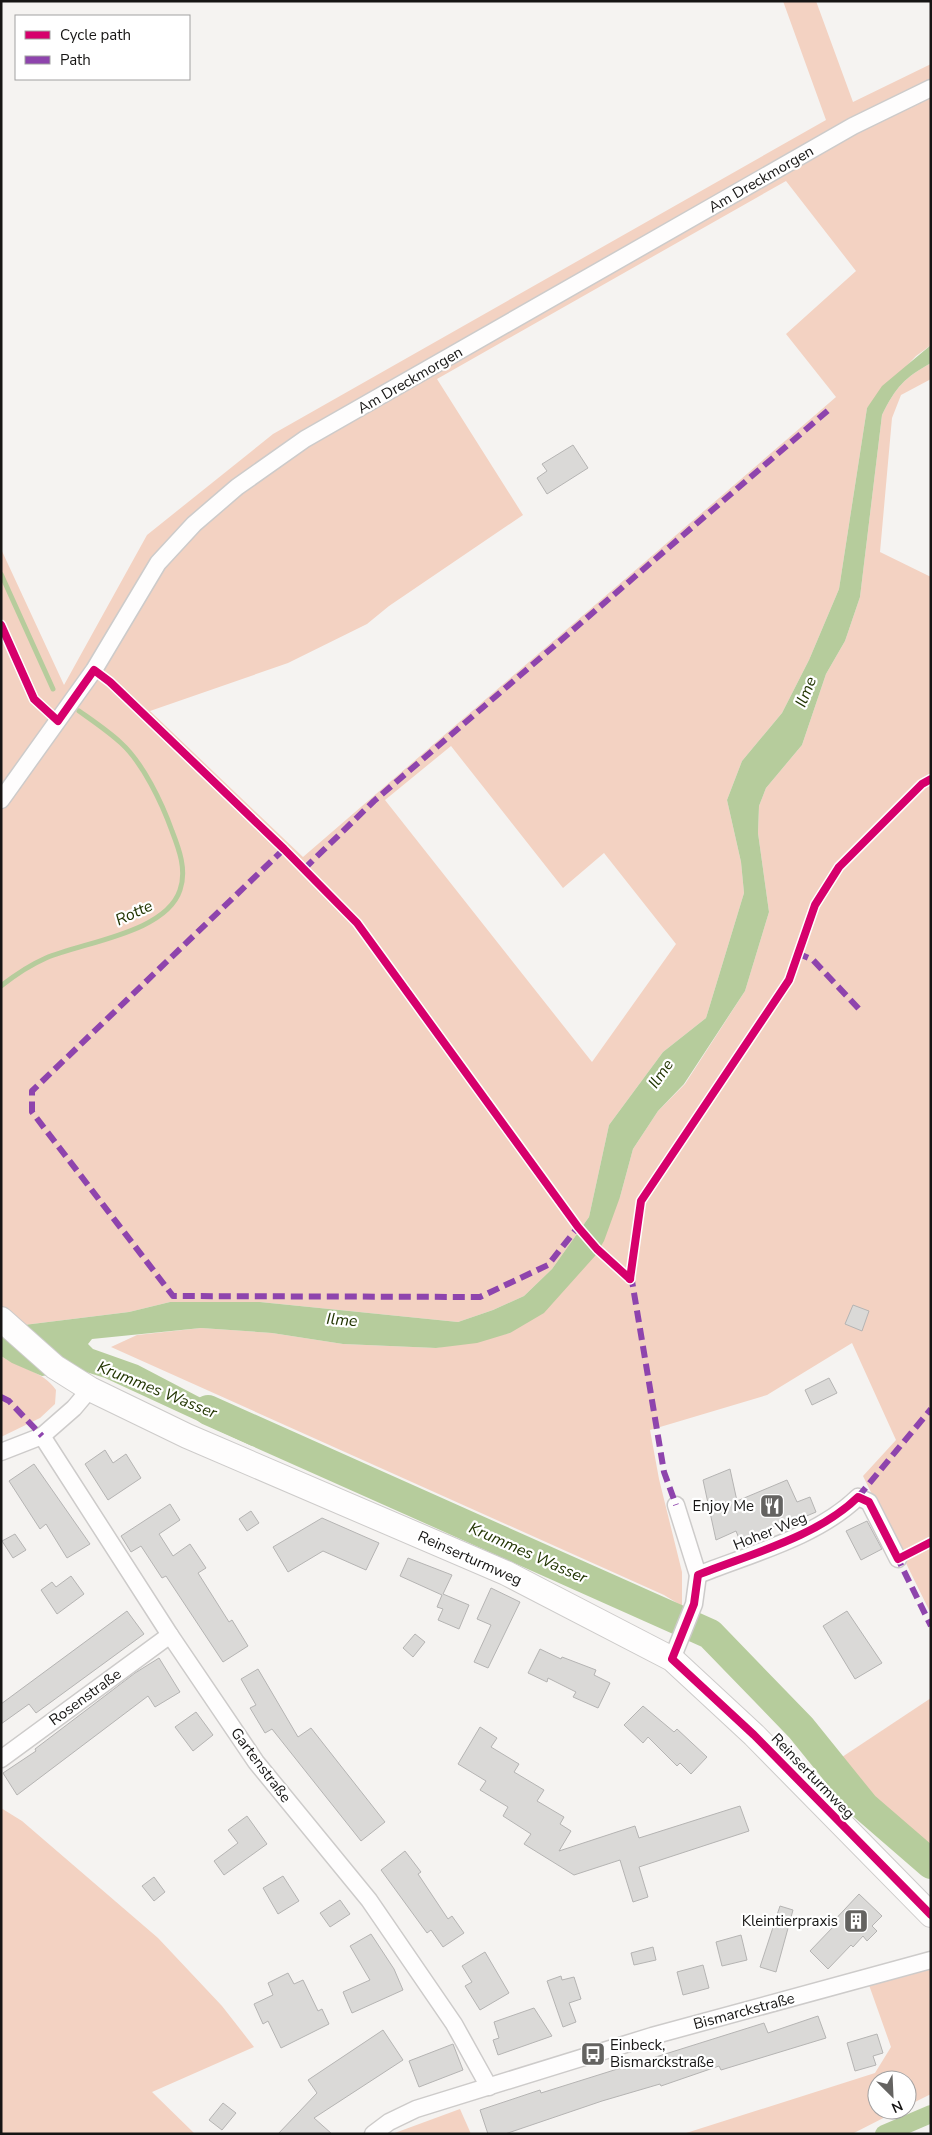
<svg xmlns="http://www.w3.org/2000/svg" width="932" height="2135" font-family="'Nunito Sans',sans-serif">
<style>
.green{fill:#f3d2c2;fill-rule:evenodd}
.water{fill:#b6cc9c}
.lines{fill:none;stroke-linecap:round;stroke-linejoin:round}
.stream{stroke:#b6cc9c;stroke-width:5}
.canal{stroke:#b6cc9c;stroke-width:18}
.river{stroke:#b6cc9c;stroke-width:30}
.building{fill:#dad9d7;stroke:#b5b4b3}
.minor-casing{stroke:#cdcbca;stroke-width:19}
.secondary-casing{stroke:#cdcbca;stroke-width:26}
.minor{stroke:#fefdfd;stroke-width:16}
.secondary{stroke:#fefdfd;stroke-width:24}
.quiet{stroke:#8e44ad;stroke-width:6;stroke-dasharray:12 6;stroke-linecap:butt}
.cycleway-casing{stroke:#fff;stroke-width:11}
.cycleway{stroke:#d6006c;stroke-width:8}
.labels{text-anchor:middle;dominant-baseline:central;stroke-width:4.5;stroke-linejoin:round;paint-order:stroke}
.street-label{font-size:15px;fill:#161514;stroke:#fff}
.poi-label{font-size:15px;fill:#161514;stroke:#fff;text-anchor:end}
.water-label{font-size:16px;font-style:italic;fill:#223502;stroke:#fff}
</style>
<rect width="100%" height="100%" fill="#f5f3f1"/>
<!-- green -->
<g class="green">
<path d="M 783,1 L 816,1 L 853,102 L 931,64 L 931,345 L 916,356 L 867,408 L 839,589 L 809,660 L 782,713 L 742,761 L 727,800 L 741,862 L 744,893 L 706,1018 L 663,1052 L 609,1125 L 589,1217 L 552,1269 L 524,1296 L 493,1310 L 458,1322 L 260,1302 L 170,1302 L 129,1312 L 24,1325 L 1,1320 L 1,549 L 64,685 L 147,535 L 273,434 L 826,120 ZM 786,181 L 856,271 L 786,334 L 836,397 L 303,857 L 150,711 L 288,663 L 367,624 L 389,606 L 523,515 L 437,379 ZM 451,746 L 563,888 L 604,853 L 676,944 L 592,1062 L 385,800 Z"/>
<path d="M 931,363 L 931,379 L 901,395 L 892,418 L 880,552 L 931,577 L 931,1614 L 863,1476 L 896,1440 L 852,1343 L 767,1395 L 650,1430 L 659,1479 L 682,1572 L 682,1606 L 664,1595 L 111,1347 L 137,1335 L 201,1328 L 272,1333 L 343,1344 L 436,1348 L 510,1333 L 620,1197 L 633,1149 L 658,1111 L 685,1084 L 745,991 L 769,912 L 758,833 L 759,806 L 766,788 L 802,745 L 826,674 L 845,641 L 860,597 L 882,415 C 896,387 904,378 931,363 Z"/>
<path d="M 1,1356 C 19,1368 43,1371 56,1390 L 55,1404 L 40,1418 L 1,1437 Z"/>
<polygon points="931,1698 931,1875 858,1812 821,1771"/>
<polygon points="1,1808 22,1821 158,1938 222,2006 254,2047 152,2092 195,2134 1,2134"/>
<polygon points="931,1966 931,2094 907,2106 907,2080 877,2080 877,2110 899,2110 852,2134 683,2134 875,2073 891,2047 869,1985"/>
<polygon points="460,2109 471,2134 392,2134"/>
</g>
<!-- water -->
<path class="water" d="M 931,345 L 931,363 C 904,378 896,387 882,415 L 860,597 L 845,641 L 826,674 L 802,745 L 766,788 L 759,806 L 758,833 L 769,912 L 745,991 L 684,1084 L 658,1111 L 633,1149 L 620,1197 L 604,1241 L 595,1256 L 544,1313 L 510,1333 L 477,1343 L 436,1348 L 343,1344 L 272,1333 L 201,1328 L 92,1339 L 88,1344 L 93,1349 L 138,1365 L 243,1420 L 252,1446 L 105,1378 L 80,1370 L 42,1376 L 12,1363 L 1,1356 L 1,1320 L 24,1325 L 129,1312 L 170,1302 L 260,1302 L 458,1322 L 493,1310 L 524,1296 L 552,1269 L 589,1217 L 609,1125 L 663,1052 L 706,1018 L 744,893 L 741,862 L 727,800 L 742,761 L 782,713 L 809,660 L 839,589 L 867,408 L 882,386 Z"/>
<g class="lines">
<!-- stream -->
<g class="stream">
<polyline points="1,574 53,689"/>
<path d="M 1,986 C 15,975 30,965 46,958 C 83,942 166,933 180,890 C 187,870 179,849 172,831 C 162,803 143,763 121,743 C 108,731 93,721 79,711"/>
</g>
<!-- canal -->
<polyline class="canal" points="884,2134 931,2114"/>
<!-- river -->
<polyline class="river" points="208,1410 710,1634 801,1728 864,1806 931,1864"/>
</g>
<!-- building -->
<g class="building">
<polygon points="573,445 588,468 547,494 537,478 547,471 542,464"/>
<polygon points="853,1305 869,1311 862,1331 845,1324"/>
<polygon points="829,1378 837,1393 812,1405 805,1390"/>
<polygon points="105,1450 113,1463 126,1454 141,1478 108,1500 85,1464"/>
<polygon points="34,1464 90,1544 67,1558 46,1524 40,1529 9,1481"/>
<polygon points="730,1469 737,1501 787,1480 797,1502 810,1497 816,1512 797,1520 799,1524 781,1531 778,1525 740,1541 736,1531 716,1540 703,1480"/>
<polygon points="170,1504 180,1520 159,1534 173,1556 190,1544 206,1568 198,1573 229,1622 232,1620 248,1646 223,1662 166,1576 162,1578 141,1546 131,1552 121,1536"/>
<polygon points="251,1511 259,1523 247,1531 239,1519"/>
<polygon points="322,1518 379,1543 366,1570 323,1551 288,1572 273,1547"/>
<polygon points="867,1521 882,1549 861,1560 846,1531"/>
<polygon points="15,1534 26,1550 13,1558 2,1541"/>
<polygon points="408,1558 452,1575 443,1594 469,1605 459,1629 438,1620 443,1609 437,1607 442,1595 400,1576"/>
<polygon points="71,1576 84,1594 57,1614 41,1590 52,1582 56,1587"/>
<polygon points="491,1588 520,1602 488,1668 474,1662 491,1625 477,1619"/>
<polygon points="127,1611 144,1634 36,1713 29,1704 1,1724 1,1704"/>
<polygon points="847,1611 882,1663 855,1679 823,1626"/>
<polygon points="415,1634 425,1642 413,1657 403,1648"/>
<polygon points="540,1649 561,1659 562,1657 596,1670 594,1675 610,1683 598,1708 573,1697 576,1692 548,1678 547,1682 528,1673"/>
<polygon points="159,1658 180,1692 155,1707 148,1696 17,1795 3,1773 36,1751 35,1749 135,1673"/>
<polygon points="258,1669 298,1737 311,1728 385,1822 361,1841 272,1729 265,1733 250,1708 256,1705 241,1679"/>
<polygon points="643,1706 674,1732 677,1729 707,1757 691,1774 680,1763 677,1766 648,1737 643,1743 624,1725"/>
<polygon points="196,1712 213,1735 193,1751 175,1727"/>
<polygon points="480,1727 497,1738 491,1747 519,1764 514,1772 544,1790 537,1801 564,1817 560,1824 571,1831 559,1851 635,1826 639,1838 740,1806 749,1831 639,1867 648,1897 633,1902 620,1860 574,1875 524,1844 531,1834 503,1816 508,1807 480,1790 486,1781 458,1764"/>
<polygon points="247,1816 267,1844 224,1875 214,1861 238,1843 228,1830"/>
<polygon points="405,1851 421,1872 418,1874 448,1919 452,1916 464,1933 443,1947 431,1930 427,1933 381,1870"/>
<polygon points="283,1876 299,1901 278,1914 263,1888"/>
<polygon points="154,1877 165,1892 154,1901 142,1886"/>
<polygon points="859,1894 882,1916 872,1926 877,1931 867,1941 863,1936 853,1947 851,1945 828,1969 810,1951 833,1927 830,1925"/>
<polygon points="340,1900 350,1914 330,1927 320,1913"/>
<polygon points="780,1906 793,1910 776,1972 760,1967"/>
<polygon points="371,1934 394,1969 403,1990 352,2013 343,1992 370,1980 350,1946"/>
<polygon points="741,1935 747,1960 722,1966 716,1942"/>
<polygon points="653,1947 656,1960 634,1965 631,1953"/>
<polygon points="485,1952 509,1993 480,2010 465,1986 472,1982 462,1966"/>
<polygon points="703,1965 709,1988 683,1995 677,1972"/>
<polygon points="288,1973 294,1984 303,1980 318,2011 322,2009 329,2024 281,2048 268,2021 263,2024 254,2004 273,1995 268,1983"/>
<polygon points="561,1976 562,1980 574,1977 581,1999 569,2003 576,2022 563,2027 547,1981"/>
<polygon points="534,2008 552,2036 498,2055 493,2040 499,2038 494,2022"/>
<polygon points="818,2016 826,2038 721,2070 719,2066 661,2086 660,2084 602,2101 505,2134 488,2134 480,2110 540,2090 541,2093 764,2023 768,2033"/>
<polygon points="383,2030 403,2060 314,2118 332,2134 278,2134 317,2093 308,2080"/>
<polygon points="877,2034 883,2053 873,2056 876,2065 855,2071 847,2043"/>
<polygon points="453,2044 463,2070 419,2087 409,2061"/>
<polygon points="223,2103 236,2113 222,2130 209,2120"/>
</g>
<g class="lines">
<defs>
<g id="minor">
<polyline points="1,800 94,670 158,563 194,524 237,487 305,439 853,126 931,88"/>
<polyline points="42,1436 170,1635 256,1762 369,1900 454,2024 489,2087"/>
<polyline points="1,1452 42,1436 74,1408 90,1389"/>
<path d="M 698,1575 C 750,1554 817,1537 858,1497 L 869,1502 L 898,1559"/>
<polyline points="672,1659 694,1604 698,1575 676,1505"/>
<polyline points="1,1759 170,1635"/>
<polyline points="373,2134 389,2122 416,2109 652,2036 931,1960"/>
</g>
<polyline id="secondary" points="1,1319 55,1367 90,1389 187,1436 506,1573 672,1659 754,1735 931,1915"/>
</defs>
<!-- minor casing -->
<use href="#minor" class="minor-casing"/>
<!-- secondary casing -->
<use href="#secondary" class="secondary-casing"/>
<!-- minor -->
<use href="#minor" class="minor"/>
<!-- secondary -->
<use href="#secondary" class="secondary"/>
<!-- quiet -->
<g class="quiet">
<polyline points="284,849 32,1091 32,1112 173,1296 480,1297 548,1265 578,1227"/>
<polyline points="304,869 374,801 832,407"/>
<polyline points="797,953 813,960 859,1009"/>
<polyline points="631,1275 664,1472 676,1505"/>
<polyline points="1,1397 9,1401 42,1436"/>
<polyline points="858,1497 931,1409"/>
<polyline points="902,1557 898,1559 931,1626"/>
</g>
<defs>
<g id="cycleway">
<polyline points="1,625 34,699 58,721 94,670 110,682 284,849 357,923 578,1227 597,1249 630,1279"/>
<polyline points="630,1279 641,1201 789,980 815,905 839,867 922,784 931,779"/>
<path d="M 931,1542 L 898,1559 L 869,1502 L 858,1497 C 817,1537 750,1554 698,1575 L 694,1604 L 672,1659 L 754,1735 L 931,1915"/>
</g>
</defs>
<!-- cycleway casing -->
<use href="#cycleway" class="cycleway-casing"/>
<!-- cycleway -->
<use href="#cycleway" class="cycleway"/>
</g>
<!-- icons -->
<defs>
<symbol id="restaurant-square" viewBox="-11 -11 22 22"><rect x="-9" y="-9" width="18" height="18" rx="4" fill="#646361" stroke="#fff"/><path d="M-5-6h1v4h1v-4h1v4h1v-4h1v5L-1.5 .5V6h-2V.5L-5-1ZM5-6V6H3V1.5H1.5Q1.5-4 5-6Z" fill="#fff"/></symbol>
<symbol id="building-square" viewBox="-11 -11 22 22"><rect x="-9" y="-9" width="18" height="18" rx="4" fill="#646361" stroke="#fff"/><path d="M-4-6H4V6H1V3H-1V6H-4ZM-2.5-4.3h1.7v1.8h-1.7ZM.8-4.3h1.7v1.8H.8ZM-2.5-1h1.7V.8h-1.7ZM.8-1h1.7V.8H.8Z" fill="#fff"/></symbol>
<symbol id="bus-square" viewBox="-11 -11 22 22"><rect x="-9" y="-9" width="18" height="18" rx="4" fill="#646361" stroke="#fff"/><path d="M-5-6H5V4H4V6H2V4H-2V6H-4V4H-5ZM-3.5-4V0h7V-4ZM-3.5 1.2v1.5H-2V1.2ZM2 1.2v1.5H3.5V1.2Z" fill="#fff"/></symbol>
</defs>
<g fill-rule="evenodd">
<use href="#restaurant-square" x="758" y="1492" width="28" height="28"/>
<use href="#building-square" x="842" y="1907" width="28" height="28"/>
<use href="#bus-square" x="579" y="2040" width="28" height="28"/>
</g>
<g class="labels">
<!-- street labels -->
<g class="street-label">
<text transform="translate(761 179) rotate(-30)">Am Dreckmorgen</text>
<text transform="translate(410 380) rotate(-30)">Am Dreckmorgen</text>
<text transform="translate(770 1531) rotate(-22)">Hoher Weg</text>
<text transform="translate(470 1558) rotate(24)">Reinserturmweg</text>
<text transform="translate(85 1697) rotate(-36)">Rosenstraße</text>
<text transform="translate(261 1765) rotate(53)">Gartenstraße</text>
<text transform="translate(813 1776) rotate(46)">Reinserturmweg</text>
<text transform="translate(744 2011) rotate(-15)">Bismarckstraße</text>
</g>
<!-- poi labels -->
<g class="poi-label">
<text x="754" y="1506">Enjoy Me</text>
<text x="838" y="1921">Kleintierpraxis</text>
<text x="610" y="2045" text-anchor="start">Einbeck,<tspan x="610" dy="17">Bismarckstraße</tspan></text>
</g>
<!-- water labels -->
<g class="water-label">
<text transform="translate(806 692) rotate(-68)">Ilme</text>
<text transform="translate(134 913) rotate(-25)">Rotte</text>
<text transform="translate(661 1074) rotate(-55)">Ilme</text>
<text transform="translate(342 1320) rotate(5)">Ilme</text>
<text transform="translate(157 1390) rotate(22)">Krummes Wasser</text>
<text transform="translate(528 1553) rotate(24)">Krummes Wasser</text>
</g>
</g>
<!-- border -->
<rect width="932" height="2135" fill="none" stroke="#161514" stroke-width="5"/>
<!-- legend -->
<rect x="15" y="15" width="175" height="65" fill="#ffffff" stroke="#a2a1a1"/>
<rect x="25" y="31" width="25" height="8" fill="#d6006c" stroke="#a2a1a1"/>
<text x="60" y="40" font-size="15" fill="#161514">Cycle path</text>
<rect x="25" y="56" width="25" height="8" fill="#8e44ad" stroke="#a2a1a1"/>
<text x="60" y="65" font-size="15" fill="#161514">Path</text>
<!-- north arrow -->
<g transform="translate(892 2095) rotate(156)"><circle r="24" fill="#ffffff" stroke="#a2a1a1"/>
<path d="M0-4L9 19L0 12L-9 19Z" fill="#646361"/>
<text y="-8" font-size="14" font-weight="bold" text-anchor="middle" fill="#161514">N</text>
</g>
</svg>
